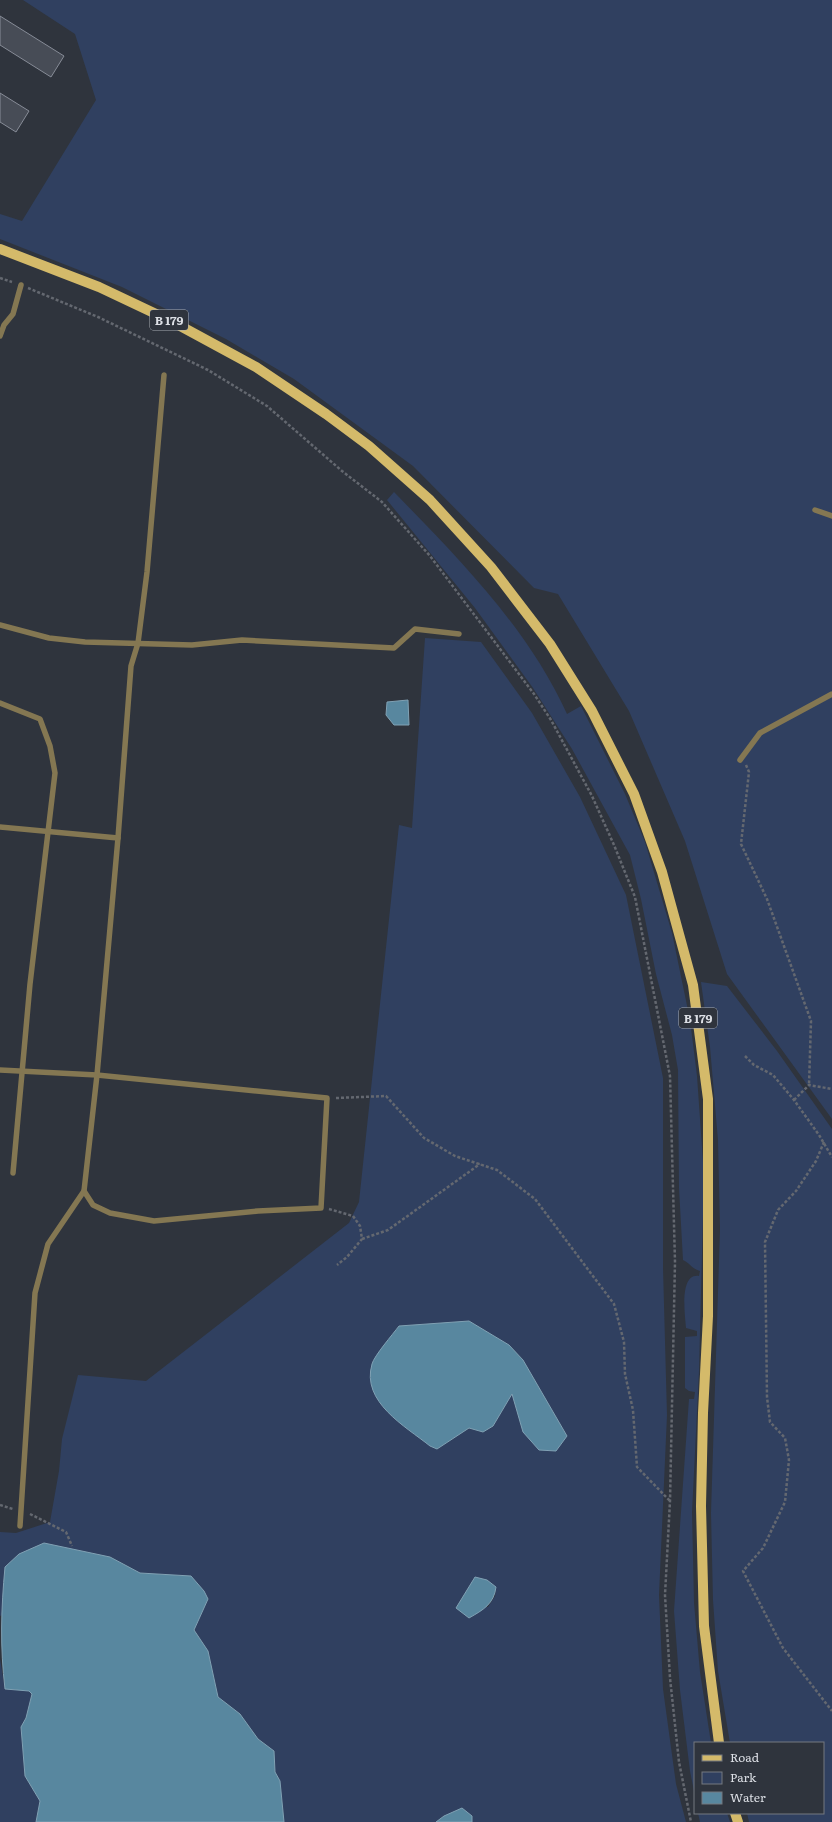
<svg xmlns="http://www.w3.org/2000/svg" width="832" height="1822" font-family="Literata,serif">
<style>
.green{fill:#304060;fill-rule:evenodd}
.water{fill:#58879f;stroke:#80a1b4}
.building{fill:#474c56;stroke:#878c97}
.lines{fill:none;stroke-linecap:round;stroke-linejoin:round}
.path{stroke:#646870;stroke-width:2.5;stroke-dasharray:3 2;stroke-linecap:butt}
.service{stroke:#847752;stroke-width:5.5}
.primary{stroke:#d4ba6a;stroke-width:10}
.labels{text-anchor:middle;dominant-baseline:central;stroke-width:3;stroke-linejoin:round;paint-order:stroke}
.shield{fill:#2f343d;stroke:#a8acb3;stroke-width:1}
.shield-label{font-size:12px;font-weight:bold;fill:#dcdfe5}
</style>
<rect width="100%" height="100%" fill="#2f343d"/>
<!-- green -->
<g class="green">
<polygon points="23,0 832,0 832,1119 727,974 685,841 629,711 558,594 534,588 413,466 294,379 226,339 122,287 0,239 0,214 22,221 96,100 75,34"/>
<path d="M 394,492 C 459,559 528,628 567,714 L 581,706 L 625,794 L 645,842 L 672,933 L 690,1020 L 697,1076 L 704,1176 L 699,1371 L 692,1512 L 694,1603 L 700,1672 L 711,1743 L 695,1743 L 695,1796 L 690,1771 L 680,1690 L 674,1611 L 689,1399 L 694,1399 L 695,1392 L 689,1391 L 685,1388 L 685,1337 L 697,1336 L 697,1331 L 686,1328 C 685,1315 679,1273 699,1276 L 700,1271 C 692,1269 690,1263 683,1260 L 679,1188 L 678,1070 L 672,1035 L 656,974 L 641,899 L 630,855 L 572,749 L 533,688 L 475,608 L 387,500 Z"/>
<path d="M 425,638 L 481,642 L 532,713 L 580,797 L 626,895 L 663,1078 L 663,1268 L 667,1415 L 659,1595 L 663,1689 L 676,1784 L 686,1822 L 472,1822 L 472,1816 L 444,1816 L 436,1822 L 284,1822 L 280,1781 L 275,1772 L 274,1751 L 258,1739 L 240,1714 L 218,1697 L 208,1651 L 194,1630 L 208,1599 L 191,1576 L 140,1573 L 110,1557 L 0,1616 L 0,1532 L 16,1533 L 50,1522 L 59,1471 L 62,1439 L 78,1375 L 146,1381 L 349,1223 L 359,1202 L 399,825 L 412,828 ZM 469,1321 L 509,1345 L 523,1360 L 567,1436 L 512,1393 L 493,1426 L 483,1432 L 469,1428 L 437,1449 L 387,1343 L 399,1326 ZM 496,1587 L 495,1596 L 488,1607 L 456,1608 L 463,1597 Z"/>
<polygon points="701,982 727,986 777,1051 832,1129 832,1822 749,1822 747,1813 823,1813 823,1743 730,1743 718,1671 713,1600 711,1513 720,1229 718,1140 710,1047"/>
<polygon points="0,1659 5,1689 29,1691 32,1694 26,1718 21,1727 25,1776 40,1801 36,1822 0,1822"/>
<polygon points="698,1813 727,1813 730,1822 700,1822"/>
</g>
<!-- water -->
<g class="water">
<polygon points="408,700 409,725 394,725 386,715 387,702"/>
<path d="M 469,1321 L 509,1345 L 523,1360 L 567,1436 L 556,1451 L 539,1450 L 523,1432 L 512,1394 L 493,1426 L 483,1432 L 469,1428 L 437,1449 L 430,1446 C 405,1426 361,1402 372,1364 C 374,1356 393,1334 399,1326 Z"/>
<path d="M 44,1543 L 110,1557 L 140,1573 L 191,1576 L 204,1591 L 208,1599 L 194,1630 L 208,1651 L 218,1697 L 240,1714 L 258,1739 L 274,1751 L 275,1772 L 280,1781 L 284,1822 L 36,1822 L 40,1801 L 25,1776 L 21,1727 L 26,1718 L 32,1694 L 29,1691 L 5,1689 C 0,1647 1,1609 5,1567 L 19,1554 Z"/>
<path d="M 475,1577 L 487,1580 L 496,1587 C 494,1604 483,1610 469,1618 L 456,1608 Z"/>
<polygon points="462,1808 472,1816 472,1822 436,1822 444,1816"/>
</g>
<!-- building -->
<g class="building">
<polygon points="0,16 64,56 51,77 0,45"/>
<polygon points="0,93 29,111 16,132 0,122"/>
</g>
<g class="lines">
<!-- path -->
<g class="path">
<polyline points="0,278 12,282"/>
<polyline points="28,288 98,317 208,370 267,406 342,471 382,502 430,556 534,694 551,720 592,796 614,845 635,897 670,1076 675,1262 670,1501 665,1595 670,1678 679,1762 691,1822"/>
<polyline points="746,765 749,772 741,844 767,899 811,1021 809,1085"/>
<polyline points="745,1056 754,1065 773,1075 794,1100 819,1135 832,1157"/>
<polyline points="336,1098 386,1096 424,1138 455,1156 497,1170 535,1199 614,1304 624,1342 625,1374 633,1410 637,1467 670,1501"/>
<polyline points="794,1100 809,1085 832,1089"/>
<polyline points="824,1142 816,1161 796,1191 778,1210 765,1242 767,1397 770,1422 785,1438 789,1460 785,1502 763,1548 743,1571 783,1648 832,1711"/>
<polyline points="329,1209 353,1216 360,1226 362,1239 347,1257 337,1265"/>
<polyline points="362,1239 388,1230 480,1164"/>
<polyline points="0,1505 13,1509"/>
<polyline points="30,1514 66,1532 72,1546"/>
</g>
<!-- service -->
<g class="service">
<polyline points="0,336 4,325 13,314 21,285"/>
<polyline points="815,510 832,516"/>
<polyline points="0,625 49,638 85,642 192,645 242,640 394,648 415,629 459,634"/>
<polyline points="0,703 40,719 50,746 55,773 30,984 13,1173"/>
<polyline points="740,760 760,733 832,694"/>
<polyline points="0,827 118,838"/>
<polyline points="0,1070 97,1075 327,1098 321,1208 258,1211 154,1221 110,1213 93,1205 84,1191"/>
<polyline points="20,1526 35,1293 48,1244 84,1191 97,1075 118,838 131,666 138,643 147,572 164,375"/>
</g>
<!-- primary -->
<g class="primary">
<polyline points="0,249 99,287 173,322 256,367 326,414 369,446 430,500 491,567 550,644 592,711 634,794 662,872 693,985 708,1099 708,1316 703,1413 701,1506 704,1626 719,1743"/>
<polyline points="735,1813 738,1822"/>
</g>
</g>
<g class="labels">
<!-- shield labels -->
<g class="shield">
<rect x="150" y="310" width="38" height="20" rx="3"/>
<rect x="679" y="1008" width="38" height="20" rx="3"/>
</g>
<g class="shield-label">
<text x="169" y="320">B 179</text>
<text x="698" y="1018">B 179</text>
</g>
</g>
<!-- legend -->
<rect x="694" y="1742" width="130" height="72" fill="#2f343d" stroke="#747880"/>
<rect x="702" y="1755" width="20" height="6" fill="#d4ba6a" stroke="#747880"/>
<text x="730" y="1762" font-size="12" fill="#dcdfe5">Road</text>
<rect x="702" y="1772" width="20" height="12" fill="#304060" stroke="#747880"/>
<text x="730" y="1782" font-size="12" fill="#dcdfe5">Park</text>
<rect x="702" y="1792" width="20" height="12" fill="#58879f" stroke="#747880"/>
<text x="730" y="1802" font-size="12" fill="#dcdfe5">Water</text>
</svg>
